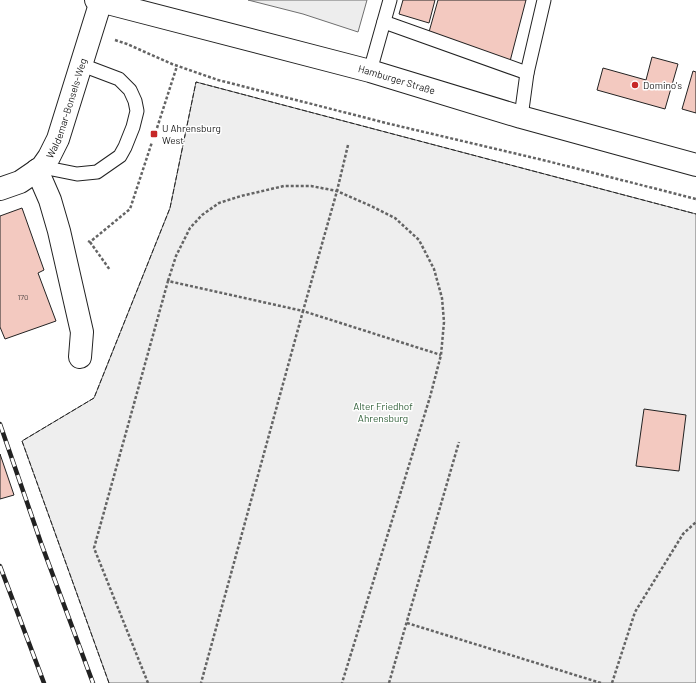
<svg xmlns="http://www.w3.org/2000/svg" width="696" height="683" font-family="Barlow,sans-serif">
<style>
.green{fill:#eee;stroke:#6f6f6f}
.parking{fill:#ededed;stroke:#6f6f6f}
.building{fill:#f3c9c0;stroke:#222}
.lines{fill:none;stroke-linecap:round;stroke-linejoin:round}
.service-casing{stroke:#222;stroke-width:15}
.minor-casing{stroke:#222;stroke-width:24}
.primary-casing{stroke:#222;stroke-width:24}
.path{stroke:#646464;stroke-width:2.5;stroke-dasharray:3 2;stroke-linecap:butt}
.service{stroke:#fff;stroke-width:13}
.minor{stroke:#fff;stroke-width:22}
.primary{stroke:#fff;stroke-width:22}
.rail-casing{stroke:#222;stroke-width:4.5}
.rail{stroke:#fff;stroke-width:3;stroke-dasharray:9;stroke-linecap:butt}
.fence{stroke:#222;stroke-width:1;stroke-dasharray:5 2;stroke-linecap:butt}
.poi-dot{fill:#c62828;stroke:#fff;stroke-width:1.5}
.labels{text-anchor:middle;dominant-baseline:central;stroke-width:3;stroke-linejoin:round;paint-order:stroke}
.number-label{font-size:8px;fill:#564c4a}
.street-label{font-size:10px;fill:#222;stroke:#fff}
.poi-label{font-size:10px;fill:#222;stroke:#fff;text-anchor:start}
.park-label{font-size:10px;fill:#2f5e38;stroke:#fff}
</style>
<rect width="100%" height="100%" fill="#fff"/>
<!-- green -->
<polygon class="green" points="196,82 696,214 696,683 109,683 22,441 94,398 170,208"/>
<!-- parking -->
<polygon class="parking" points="248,0 367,0 358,32 303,14"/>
<!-- building -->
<g class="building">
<polygon points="403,0 435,0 429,23 399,14"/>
<polygon points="438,0 526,0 508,69 429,32"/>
<polygon points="652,57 678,64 665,109 597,90 603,68 646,80"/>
<polygon points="693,71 696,72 696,113 682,109"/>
<polygon points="22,208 44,270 38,273 56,321 5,339 0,327 0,216"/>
<polygon points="644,409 686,415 679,471 636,466"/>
<polygon points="0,454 14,495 0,499"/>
</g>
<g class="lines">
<defs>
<g id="service">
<polyline points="384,22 527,73"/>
<polyline points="370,71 390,0"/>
<polyline points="521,117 527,73 544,0"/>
<polyline points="42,167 77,174 97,172 120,156 125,147 133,127 137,111 135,101 130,90 119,79 82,65"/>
</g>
<g id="minor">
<polyline points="37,170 50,200 59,231 82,332 80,357"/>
<path id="s1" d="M 0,189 L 20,182 L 42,167 L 49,157 L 58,139 L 101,1"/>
</g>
<g id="primary">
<path id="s2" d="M 96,0 L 370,71 L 521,117 L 696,165"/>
</g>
</defs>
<!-- service casing -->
<use href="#service" class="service-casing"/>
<!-- minor casing -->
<use href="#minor" class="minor-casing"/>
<!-- primary casing -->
<use href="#primary" class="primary-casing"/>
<!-- path -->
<g class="path">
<polyline points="115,40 127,44 172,64 218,80 386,123 547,161 696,199"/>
<polyline points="157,128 177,66"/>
<polyline points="348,145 337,191 303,311 441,355"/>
<polyline points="88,241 90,242 130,209 152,142"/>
<polyline points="90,242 110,270"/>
<polyline points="168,281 176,256 190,228 202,215 219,203 241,196 284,186 311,186 337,191 371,206 395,218 419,240 434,269 442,298 444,322 441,355 430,397 342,683"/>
<polyline points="407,623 601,683"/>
<polyline points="148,683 94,548 168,281 303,311 201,683"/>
<polyline points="389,683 459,442"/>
<polyline points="612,683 635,612 683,534 696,522"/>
</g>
<!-- service -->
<use href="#service" class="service"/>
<!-- minor -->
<use href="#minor" class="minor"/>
<!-- primary -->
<use href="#primary" class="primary"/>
<defs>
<g id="rail">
<polyline points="0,424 41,543 93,683"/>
<polyline points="0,566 44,683"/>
</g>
</defs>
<!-- rail casing -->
<use href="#rail" class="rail-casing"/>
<!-- rail -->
<use href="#rail" class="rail"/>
<!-- fence -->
<polyline class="fence" points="109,683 22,441 94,398 170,208 196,82 696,214"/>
</g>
<!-- markers -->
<g class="poi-dot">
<circle cx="635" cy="85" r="4"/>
<rect x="150" y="130" width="8" height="8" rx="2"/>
</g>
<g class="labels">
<!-- number labels -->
<g class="number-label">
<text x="23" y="297">170</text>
</g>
<!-- street labels -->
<g class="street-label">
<text stroke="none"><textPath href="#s2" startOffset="311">Hamburger Straße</textPath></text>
<text stroke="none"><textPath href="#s1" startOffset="112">Waldemar-Bonsels-Weg</textPath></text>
</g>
<!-- poi labels -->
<g class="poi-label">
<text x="643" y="85">Domino's</text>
<text x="162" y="128">U Ahrensburg<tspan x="162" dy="12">West</tspan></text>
</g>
<!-- park labels -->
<g class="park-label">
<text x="383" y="406">Alter Friedhof<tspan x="383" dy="12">Ahrensburg</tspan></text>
</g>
</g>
</svg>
